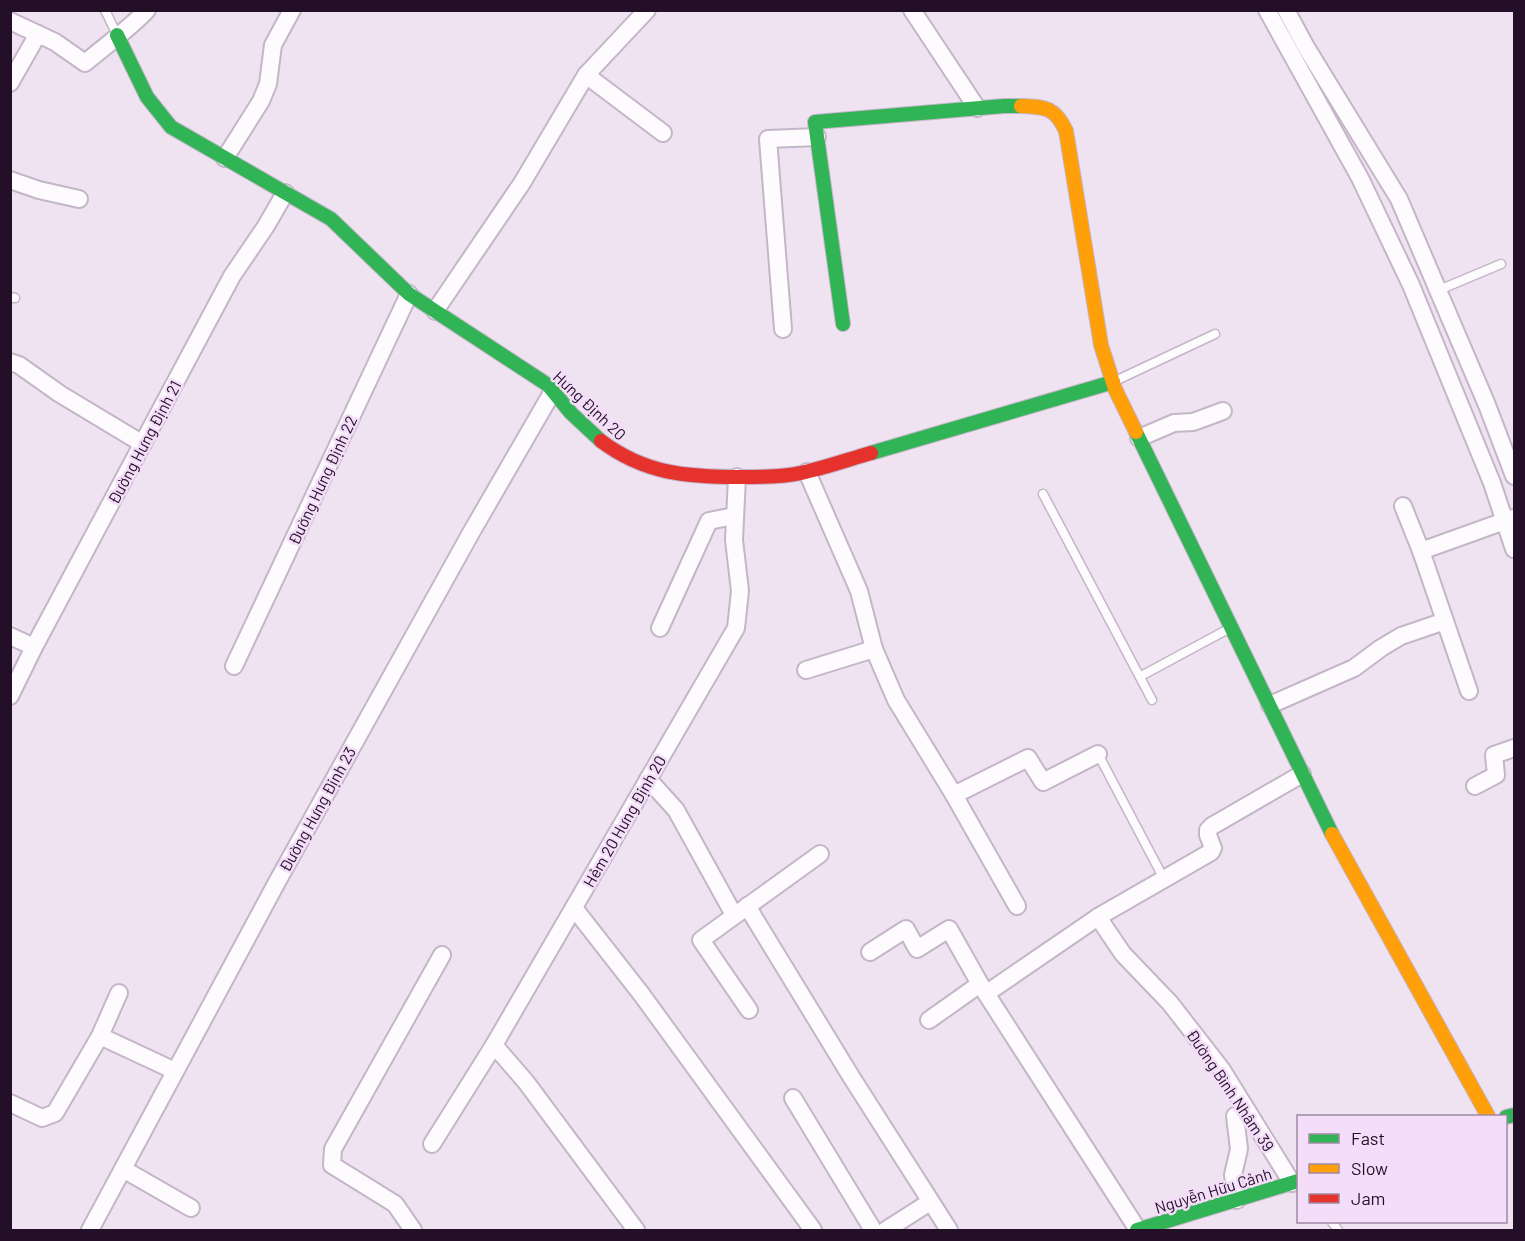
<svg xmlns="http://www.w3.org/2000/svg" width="1525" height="1241" font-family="Barlow,sans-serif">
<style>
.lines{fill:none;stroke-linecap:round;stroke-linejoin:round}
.lane-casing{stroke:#c5b5c8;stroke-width:11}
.street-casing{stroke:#c5b5c8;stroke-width:20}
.fast-casing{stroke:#c5b5c8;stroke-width:16}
.slow-casing{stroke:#c5b5c8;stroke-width:16}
.jam-casing{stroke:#c5b5c8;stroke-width:16}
.lane{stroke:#fdfbfd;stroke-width:8}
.street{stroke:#fdfbfd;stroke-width:16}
.fast{stroke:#30b455;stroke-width:14}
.slow{stroke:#ff9f0a;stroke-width:14}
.jam{stroke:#e5322d;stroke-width:14}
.labels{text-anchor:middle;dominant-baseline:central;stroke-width:5;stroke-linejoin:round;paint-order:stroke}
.street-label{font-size:16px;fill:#230f27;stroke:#f3ddf8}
</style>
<rect width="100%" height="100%" fill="#efe3f2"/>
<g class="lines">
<defs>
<g id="lane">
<polyline points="105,10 117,35"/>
<polyline points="1439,290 1501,264"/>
<polyline points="10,297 15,298"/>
<polyline points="1113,382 1215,334"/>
<polyline points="1043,494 1152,700"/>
<polyline points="1141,676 1232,627"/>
<polyline points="1098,754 1164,879"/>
<polyline points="1332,1222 1338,1230"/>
</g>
<g id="street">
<polyline points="912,10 977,108"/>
<polyline points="1267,10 1360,178 1411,285 1492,483 1514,549"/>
<polyline points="1286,10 1306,47 1399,199 1487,405 1514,476"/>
<path d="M 10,21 L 55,42 L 85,63 C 106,45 128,30 147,10"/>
<polyline points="586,75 663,133"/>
<polyline points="10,83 38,34"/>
<polyline points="225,158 261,101 268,84 273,45 292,10"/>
<polyline points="10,180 39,190 79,199"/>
<polyline points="435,311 522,183 586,75 647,10"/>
<polyline points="783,329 768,139 817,137"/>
<polyline points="10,362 19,365 60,394 143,444"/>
<polyline points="1139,438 1174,423 1193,422 1223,411"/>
<polyline points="807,472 859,591 874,649 896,700 954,795 1017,906"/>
<polyline points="1403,506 1421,551 1469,691"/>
<polyline points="1421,551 1513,518"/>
<polyline points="660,628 709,521 734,516"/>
<polyline points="10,636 34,647"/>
<polyline points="234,666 409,294"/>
<polyline points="806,670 874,649"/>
<polyline points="10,696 34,647 232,276 266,226 285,193"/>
<polyline points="1270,705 1354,668 1381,648 1401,636 1445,621"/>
<polyline points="648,779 676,810 734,915"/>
<polyline points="1475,786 1496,775 1494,755 1514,748"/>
<polyline points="954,795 1028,758 1043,782 1098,754"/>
<polyline points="747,906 852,1078 949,1230"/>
<polyline points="574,908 642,995 813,1230"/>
<polyline points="1098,917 1123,954 1170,1003 1222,1070 1292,1183"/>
<polyline points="870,952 906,929 917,949 949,929 980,984 1138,1230"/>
<polyline points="987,993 1098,917 1211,852 1213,848 1208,835 1208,830 1212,826 1302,774"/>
<polyline points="749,1010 701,940 820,854"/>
<polyline points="929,1020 980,984"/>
<polyline points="100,1036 175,1071"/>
<polyline points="494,1045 526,1082 636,1230"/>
<polyline points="793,1098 873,1230"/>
<polyline points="10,1103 42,1118 55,1113 100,1036 119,993"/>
<polyline points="1235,1116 1239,1149 1233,1175 1237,1200"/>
<polyline points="432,1144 494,1045 736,628 740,591 734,540 737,477"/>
<polyline points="123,1169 191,1208"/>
<polyline points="90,1230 277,882 472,531 553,391"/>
<polyline points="413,1230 395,1204 332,1165 333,1149 442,955"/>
<polyline points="886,1230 930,1202"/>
</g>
<g id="fast">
<polyline points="117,35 147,97 171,127 331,219 409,294 548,385 571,413 601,441"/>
<polyline points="843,324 815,122 1004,106 1021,106"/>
<polyline points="1136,432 1332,834"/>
<polyline points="871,453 1113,382"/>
<polyline points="1506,1117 1514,1115"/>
<polyline points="1137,1230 1298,1181"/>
</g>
<g id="slow">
<path d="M 1021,106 C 1045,107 1055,107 1066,131 L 1101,345 L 1115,389 L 1136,432"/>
<polyline points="1332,834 1488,1116"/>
</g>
<path id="jam" d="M 601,441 C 645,474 687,477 740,477 C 763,477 787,477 809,471 C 830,466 850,459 871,453"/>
</defs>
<!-- lane casing -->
<use href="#lane" class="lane-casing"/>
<!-- street casing -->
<use href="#street" class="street-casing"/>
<!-- fast casing -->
<use href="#fast" class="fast-casing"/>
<!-- slow casing -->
<use href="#slow" class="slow-casing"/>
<!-- jam casing -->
<use href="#jam" class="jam-casing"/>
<!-- lane -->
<use href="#lane" class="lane"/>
<!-- street -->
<use href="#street" class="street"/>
<!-- fast -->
<use href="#fast" class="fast"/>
<!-- slow -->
<use href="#slow" class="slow"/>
<!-- jam -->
<use href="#jam" class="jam"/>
</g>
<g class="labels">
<!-- street labels -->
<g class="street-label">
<text transform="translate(590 405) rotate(43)">Hưng Định 20</text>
<text transform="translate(144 442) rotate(-62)">Đường Hưng Định 21</text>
<text transform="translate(322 480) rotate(-65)">Đường Hưng Định 22</text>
<text transform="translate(317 809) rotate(-61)">Đường Hưng Định 23</text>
<text transform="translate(624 821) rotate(-60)">Hẻm 20 Hưng Định 20</text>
<text transform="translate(1231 1090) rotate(56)">Đường Bình Nhâm 39</text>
<text transform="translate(1213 1190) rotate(-17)">Nguyễn Hữu Cảnh</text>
</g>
</g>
<!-- border -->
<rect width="1525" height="1241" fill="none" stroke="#230f27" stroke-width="24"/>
<!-- legend -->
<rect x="1297" y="1115" width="210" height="108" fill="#f3ddf8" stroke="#a08ba4" stroke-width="1.5"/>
<rect x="1309" y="1134" width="30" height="9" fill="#30b455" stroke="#a08ba4" stroke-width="1.5"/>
<text x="1351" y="1145" font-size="18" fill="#230f27">Fast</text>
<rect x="1309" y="1164" width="30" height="9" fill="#ff9f0a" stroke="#a08ba4" stroke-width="1.5"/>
<text x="1351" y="1175" font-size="18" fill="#230f27">Slow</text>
<rect x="1309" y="1194" width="30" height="9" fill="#e5322d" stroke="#a08ba4" stroke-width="1.5"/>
<text x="1351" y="1205" font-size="18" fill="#230f27">Jam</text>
</svg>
